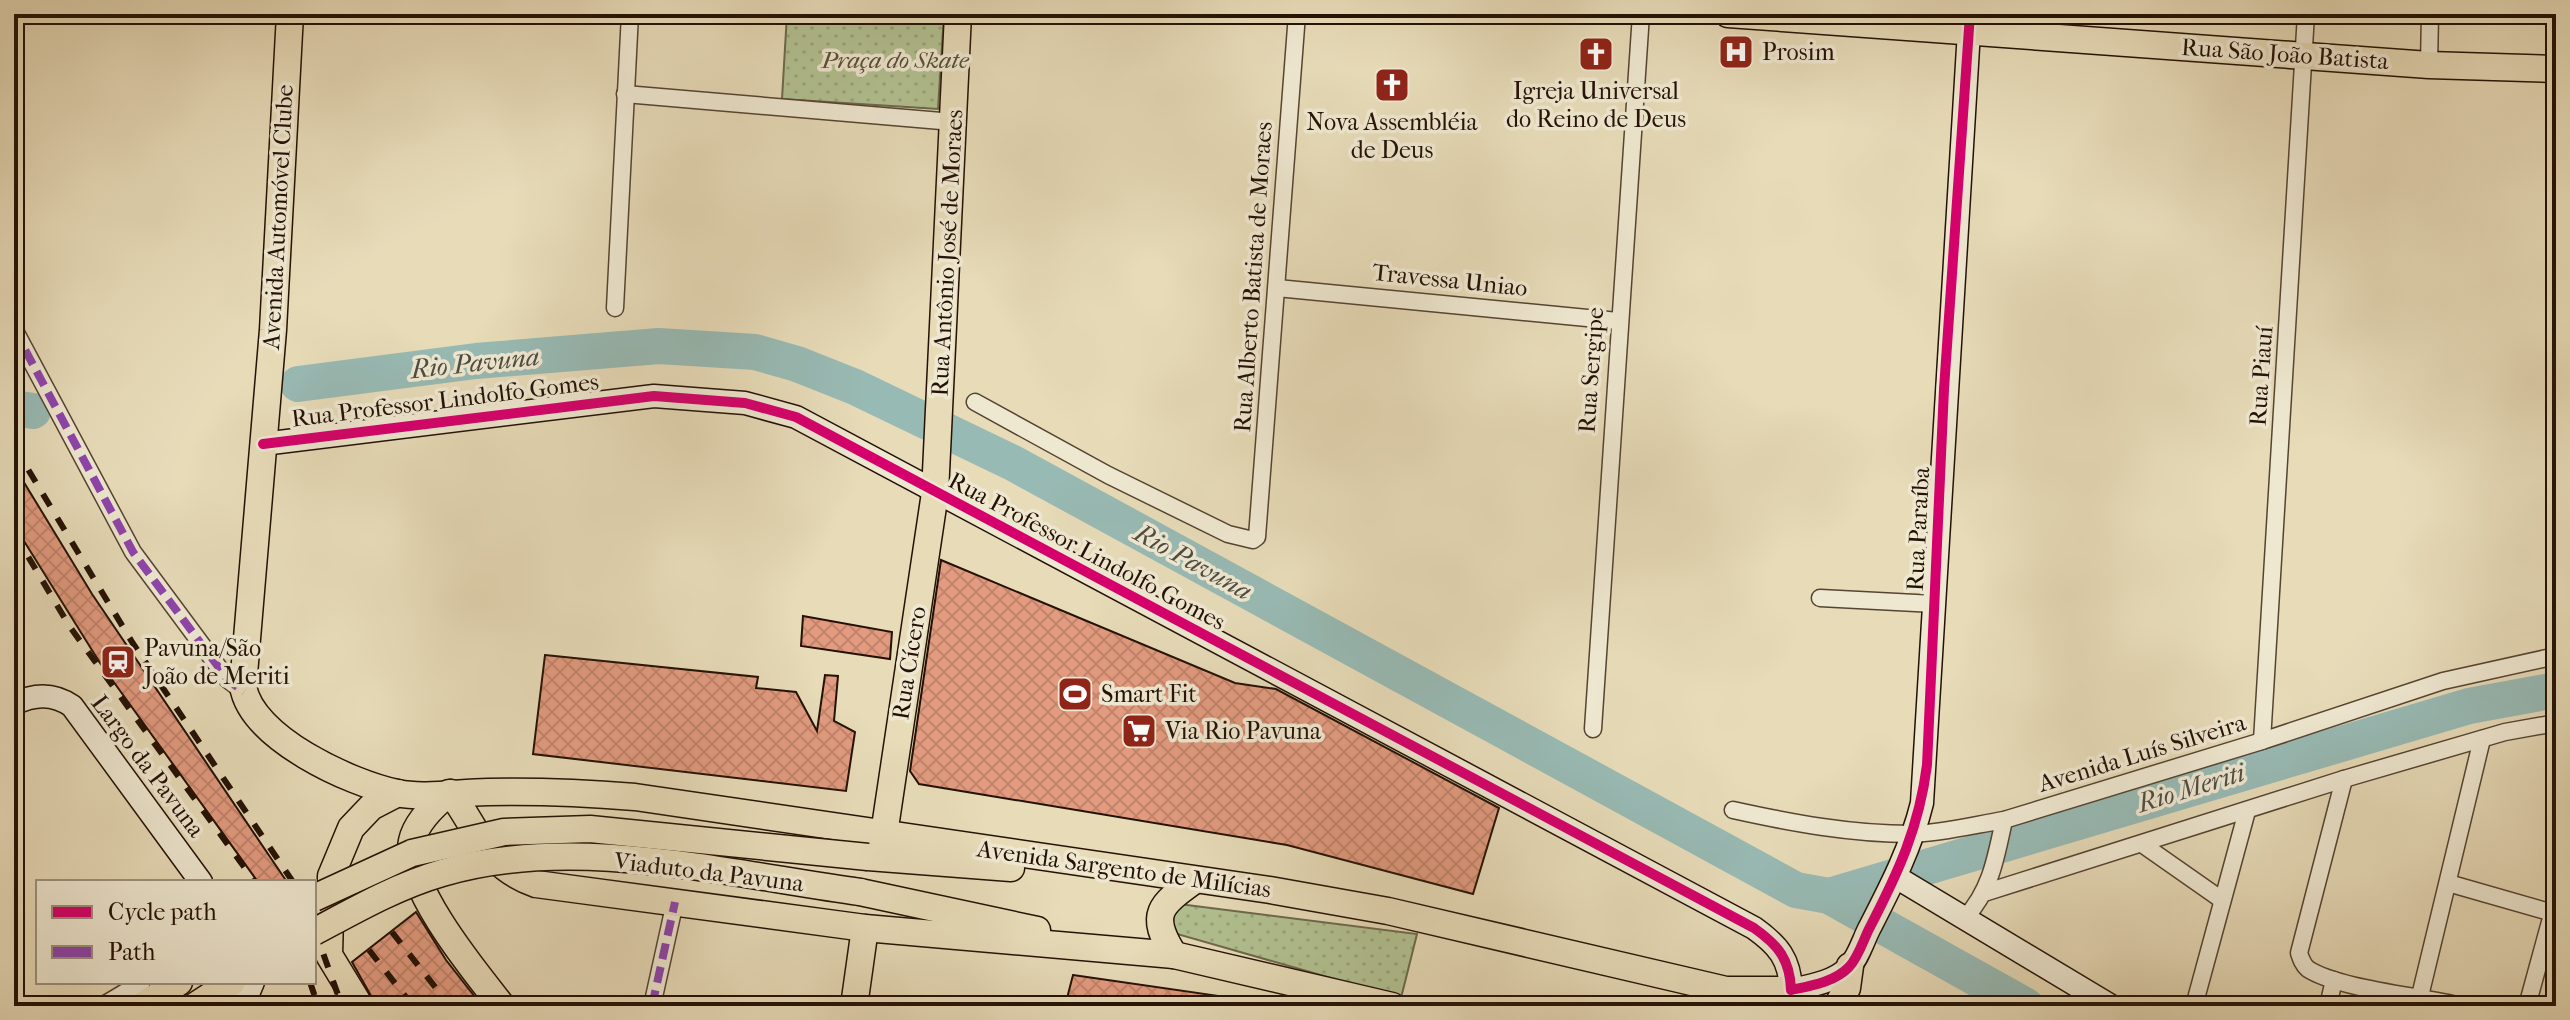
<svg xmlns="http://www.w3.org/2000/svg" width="2570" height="1020" font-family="'IM FELL French Canon',serif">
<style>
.park{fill:url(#park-dots);stroke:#6b694b;stroke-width:2}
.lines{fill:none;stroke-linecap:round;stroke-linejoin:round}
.river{stroke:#98bab4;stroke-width:36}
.building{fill:url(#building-cross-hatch);stroke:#241105;stroke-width:2}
.street-casing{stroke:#554432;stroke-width:19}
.secondary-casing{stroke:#241105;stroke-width:25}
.primary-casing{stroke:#241105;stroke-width:29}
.street{stroke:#efe8d1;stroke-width:16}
.secondary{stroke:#efe8d1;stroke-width:22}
.primary{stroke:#e7dbb8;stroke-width:26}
.rail{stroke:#241105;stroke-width:6;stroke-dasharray:14 14;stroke-linecap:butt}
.primary-bridge-casing{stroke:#241105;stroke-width:29;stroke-linecap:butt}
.primary-bridge{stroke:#e7dbb8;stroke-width:26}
.quiet{stroke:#8e44ad;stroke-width:8;stroke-dasharray:16 8;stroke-linecap:butt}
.cycleway-casing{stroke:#efe8d1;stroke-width:15}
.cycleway{stroke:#d6006c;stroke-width:10}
.labels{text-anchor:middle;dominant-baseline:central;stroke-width:7;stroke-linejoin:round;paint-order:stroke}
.poi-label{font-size:24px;fill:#241105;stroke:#efe8d1;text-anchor:start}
.street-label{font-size:24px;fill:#241105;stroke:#efe8d1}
.park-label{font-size:24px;font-style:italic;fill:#564f36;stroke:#efe8d1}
.water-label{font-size:26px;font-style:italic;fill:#4d4c42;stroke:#efe8d1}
</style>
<defs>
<pattern id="park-dots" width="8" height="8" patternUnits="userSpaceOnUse" patternTransform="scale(2)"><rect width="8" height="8" fill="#b2c191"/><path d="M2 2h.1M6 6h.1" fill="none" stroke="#99a57c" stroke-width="1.8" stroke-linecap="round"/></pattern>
<pattern id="building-cross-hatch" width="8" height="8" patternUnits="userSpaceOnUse" patternTransform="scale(2)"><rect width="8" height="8" fill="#e29b7f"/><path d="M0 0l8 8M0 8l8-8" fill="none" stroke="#c2846c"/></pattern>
</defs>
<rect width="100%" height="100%" fill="#e7dbb8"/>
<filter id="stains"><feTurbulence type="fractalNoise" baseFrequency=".0025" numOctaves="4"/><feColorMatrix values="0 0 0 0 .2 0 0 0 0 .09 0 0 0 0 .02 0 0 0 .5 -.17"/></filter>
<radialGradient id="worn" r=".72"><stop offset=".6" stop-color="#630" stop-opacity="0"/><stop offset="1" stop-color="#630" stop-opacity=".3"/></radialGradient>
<!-- park -->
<g class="park">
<polygon points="787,14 944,14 938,109 782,99"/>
<polygon points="1179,904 1417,934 1401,998 1177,934 1165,913"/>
</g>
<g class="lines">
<!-- river -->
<g class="river">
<polyline points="298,384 476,361 659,346 755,352 797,364 855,387 1013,463 1796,890 1829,896 2026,1006"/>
<polyline points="14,408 33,411"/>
<polyline points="1829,896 2469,706 2556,690"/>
</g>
</g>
<!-- building -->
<g class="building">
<polygon points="14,466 92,594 287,882 258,882 100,663 14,525"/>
<polygon points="941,560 1235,683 1276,689 1499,808 1473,894 1287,845 919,784 910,771"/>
<polygon points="803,616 892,632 890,659 801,646"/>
<polygon points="545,655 758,677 756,688 796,692 817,731 825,675 838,676 834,721 855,732 846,791 533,754"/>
<polygon points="416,912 446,960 482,1006 375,1003 352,962"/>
<polygon points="1073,975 1219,996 1219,1006 1065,1006"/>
</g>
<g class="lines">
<defs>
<g id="street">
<polyline points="2429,65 2430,14"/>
<polyline points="625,94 953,122"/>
<polyline points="1277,288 1618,321"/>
<polyline points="615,308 630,14"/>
<polyline points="14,329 133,552 228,680 244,692"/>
<polyline points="975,402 1108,475 1228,534 1253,540 1257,537 1297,14"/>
<polyline points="1820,598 1935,604"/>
<polyline points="1593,729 1641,14"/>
<polyline points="2262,741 2306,14"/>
<path d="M 2344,779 L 2299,953 C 2301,959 2303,965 2308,969 C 2339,989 2422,996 2461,1006"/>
<path d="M 1733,810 C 1792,823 1851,834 1912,834 C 1942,833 1974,825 2004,820 L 2262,741 L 2443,681 L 2556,656"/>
<polyline points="2142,844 2222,900"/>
<polyline points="2448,883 2553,913"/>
<polyline points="1984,893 2344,779 2505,732 2556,723"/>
<path d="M 1965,918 C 1991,890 1996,857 2004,820"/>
<polyline points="2420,996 2482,739"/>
<polyline points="102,1006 142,982"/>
<polyline points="652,1006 675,902"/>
<polyline points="2194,1006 2247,811"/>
<polyline points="2328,1006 2334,980"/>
<polyline points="2527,1006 2556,900"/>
</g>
<g id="secondary">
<path d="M 263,444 L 654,396 L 745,403 L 796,417 L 1754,928 C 1778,945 1790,959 1791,990 C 1810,986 1835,982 1849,967 C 1858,958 1863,941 1869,929 C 1890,888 1911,848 1922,803 L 1969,31"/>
<path d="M 14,704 C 34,694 53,693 72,706 L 201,882"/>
<polyline points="1896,877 2111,1006"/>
<polyline points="243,1006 253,982"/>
</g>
<g id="primary">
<path d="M 290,14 L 273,330 L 243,686 C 251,738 350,783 397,793 C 425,799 459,792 488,792 C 537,791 586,793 635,797 L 1270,890 L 1388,911 L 1726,990 L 1791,990 L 1791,1006"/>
<polyline points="1728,14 2429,65 2556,69"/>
<path d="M 449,793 C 434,805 416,822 412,841 C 402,884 476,973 502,1006"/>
<path d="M 451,793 C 479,831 485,866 536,884 L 865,928 L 1174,955 L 1392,1006"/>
<polyline points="884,834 935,493 958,14"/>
<polyline points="868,857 1011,868"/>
<polyline points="860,892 1037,930"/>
<path d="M 1174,955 C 1148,914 1160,905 1195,880"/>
<polyline points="142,1006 179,982"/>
<polyline points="195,1006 232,982"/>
<polyline points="360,1006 329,955 331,876 351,828 371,807 398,793"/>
<polyline points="854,1006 865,928"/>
<polyline points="1837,1006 1847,988 1850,966"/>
</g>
</defs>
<!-- street casing -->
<use href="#street" class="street-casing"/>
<!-- secondary casing -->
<use href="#secondary" class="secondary-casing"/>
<!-- primary casing -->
<use href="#primary" class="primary-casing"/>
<!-- street -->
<use href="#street" class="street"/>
<!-- secondary -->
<use href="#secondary" class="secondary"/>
<!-- primary -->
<use href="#primary" class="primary"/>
<!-- rail -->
<g class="rail">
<polyline points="14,446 132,642 293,882"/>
<polyline points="14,533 70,627 255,882"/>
<polyline points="314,928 342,1006"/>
<polyline points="392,932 450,1006"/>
<polyline points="369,950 413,1006"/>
<polyline points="310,982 318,1006"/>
</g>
<defs>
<g id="primary-bridge">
<polyline points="314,898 412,853 504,832 590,829 868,857"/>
<path d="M 314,932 C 355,910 397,886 442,873 C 572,834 729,874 860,892"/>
</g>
</defs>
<!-- primary-bridge casing -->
<use href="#primary-bridge" class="primary-bridge-casing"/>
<!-- primary-bridge -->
<use href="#primary-bridge" class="primary-bridge"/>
<!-- quiet -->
<g class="quiet">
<polyline points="14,329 133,552 228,680 244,692"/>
<polyline points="652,1006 675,902"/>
</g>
<defs>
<path id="cycleway" d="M 263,444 L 654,396 L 745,403 L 796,417 L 1754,928 C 1778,945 1790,959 1791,990 C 1810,986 1835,982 1849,967 C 1858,958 1863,941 1869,929 C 1898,873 1919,828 1927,765 L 1944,389 L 1970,14"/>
</defs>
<!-- cycleway casing -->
<use href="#cycleway" class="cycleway-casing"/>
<!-- cycleway -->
<use href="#cycleway" class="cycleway"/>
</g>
<!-- icons -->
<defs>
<symbol id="hospital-square" viewBox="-11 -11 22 22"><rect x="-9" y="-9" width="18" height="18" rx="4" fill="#8f2418" stroke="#efe8d1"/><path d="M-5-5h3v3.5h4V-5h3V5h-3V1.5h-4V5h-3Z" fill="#fff"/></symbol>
<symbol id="church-square" viewBox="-11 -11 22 22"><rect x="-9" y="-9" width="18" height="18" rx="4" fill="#8f2418" stroke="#efe8d1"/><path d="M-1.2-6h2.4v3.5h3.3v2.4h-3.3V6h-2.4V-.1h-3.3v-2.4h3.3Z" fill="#fff"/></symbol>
<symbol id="station-square" viewBox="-11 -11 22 22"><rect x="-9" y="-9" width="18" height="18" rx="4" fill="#8f2418" stroke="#efe8d1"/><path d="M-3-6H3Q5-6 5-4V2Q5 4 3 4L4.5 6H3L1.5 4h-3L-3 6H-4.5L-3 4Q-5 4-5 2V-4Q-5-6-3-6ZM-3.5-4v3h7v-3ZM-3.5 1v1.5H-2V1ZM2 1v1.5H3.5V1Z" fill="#fff"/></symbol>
<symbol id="stadium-square" viewBox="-11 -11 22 22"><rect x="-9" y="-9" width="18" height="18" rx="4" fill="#8f2418" stroke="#efe8d1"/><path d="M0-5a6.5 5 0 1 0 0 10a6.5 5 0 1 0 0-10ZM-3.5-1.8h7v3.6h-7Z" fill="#fff"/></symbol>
<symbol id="supermarket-square" viewBox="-11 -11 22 22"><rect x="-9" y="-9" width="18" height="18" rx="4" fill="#8f2418" stroke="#efe8d1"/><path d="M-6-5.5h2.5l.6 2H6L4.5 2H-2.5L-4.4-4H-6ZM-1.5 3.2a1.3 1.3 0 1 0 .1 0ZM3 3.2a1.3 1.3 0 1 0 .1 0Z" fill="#fff"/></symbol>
</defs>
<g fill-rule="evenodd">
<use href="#hospital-square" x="1716" y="32" width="40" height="40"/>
<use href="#church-square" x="1576" y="34" width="40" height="40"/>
<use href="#church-square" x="1372" y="65" width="40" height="40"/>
<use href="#station-square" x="98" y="642" width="40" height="40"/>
<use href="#stadium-square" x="1055" y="674" width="40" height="40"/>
<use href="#supermarket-square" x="1119" y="711" width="40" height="40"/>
</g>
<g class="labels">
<!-- poi labels -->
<g class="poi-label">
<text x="1762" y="52">Prosim</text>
<text x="1596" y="91" text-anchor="middle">Igreja Universal<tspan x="1596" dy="28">do Reino de Deus</tspan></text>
<text x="1392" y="122" text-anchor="middle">Nova Assembléia<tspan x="1392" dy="28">de Deus</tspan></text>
<text x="144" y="648">Pavuna/São<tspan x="144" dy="28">João de Meriti</tspan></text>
<text x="1101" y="694">Smart Fit</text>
<text x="1165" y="731">Via Rio Pavuna</text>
</g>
<!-- street labels -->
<g class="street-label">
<text transform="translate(2285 54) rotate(4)">Rua São João Batista</text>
<text transform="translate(278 217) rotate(-87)">Avenida Automóvel Clube</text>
<text transform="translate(947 253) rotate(-87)">Rua Antônio José de Moraes</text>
<text transform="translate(1253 277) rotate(-86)">Rua Alberto Batista de Moraes</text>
<text transform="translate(1450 280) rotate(6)">Travessa Uniao</text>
<text transform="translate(1591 370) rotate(-86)">Rua Sergipe</text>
<text transform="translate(2261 376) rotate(-86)">Rua Piauí</text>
<text transform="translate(445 400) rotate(-7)">Rua Professor Lindolfo Gomes</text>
<text transform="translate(1918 529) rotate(-87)">Rua Paraíba</text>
<text transform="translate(1087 551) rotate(28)">Rua Professor Lindolfo Gomes</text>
<text transform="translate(909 663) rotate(-81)">Rua Cícero</text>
<text transform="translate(2142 753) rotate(-17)">Avenida Luís Silveira</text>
<text transform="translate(148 766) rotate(53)">Largo da Pavuna</text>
<text transform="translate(1124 869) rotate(8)">Avenida Sargento de Milícias</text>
<text transform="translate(709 872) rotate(7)">Viaduto da Pavuna</text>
</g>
<!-- park labels -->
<g class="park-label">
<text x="895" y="60">Praça do Skate</text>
</g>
<!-- water labels -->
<g class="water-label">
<text transform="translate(475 363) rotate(-6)">Rio Pavuna</text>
<text transform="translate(1193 562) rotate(29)">Rio Pavuna</text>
<text transform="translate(2191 788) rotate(-17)">Rio Meriti</text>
</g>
</g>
<!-- margin -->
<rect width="2570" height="1020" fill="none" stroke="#e7dbb8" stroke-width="48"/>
<rect x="16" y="16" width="2538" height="988" fill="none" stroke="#241105" stroke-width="4"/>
<rect x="24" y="24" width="2522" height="972" fill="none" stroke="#241105" stroke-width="2"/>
<!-- legend -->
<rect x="36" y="880" width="280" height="104" fill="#efe8d1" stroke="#9e927f" stroke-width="2"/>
<rect x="52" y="906" width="40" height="12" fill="#d6006c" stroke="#9e927f" stroke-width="2"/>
<text x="108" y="920" font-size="24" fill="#241105">Cycle path</text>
<rect x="52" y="946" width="40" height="12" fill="#8e44ad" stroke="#9e927f" stroke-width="2"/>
<text x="108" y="960" font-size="24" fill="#241105">Path</text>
<rect width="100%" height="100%" filter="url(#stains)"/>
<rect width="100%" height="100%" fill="url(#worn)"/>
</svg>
